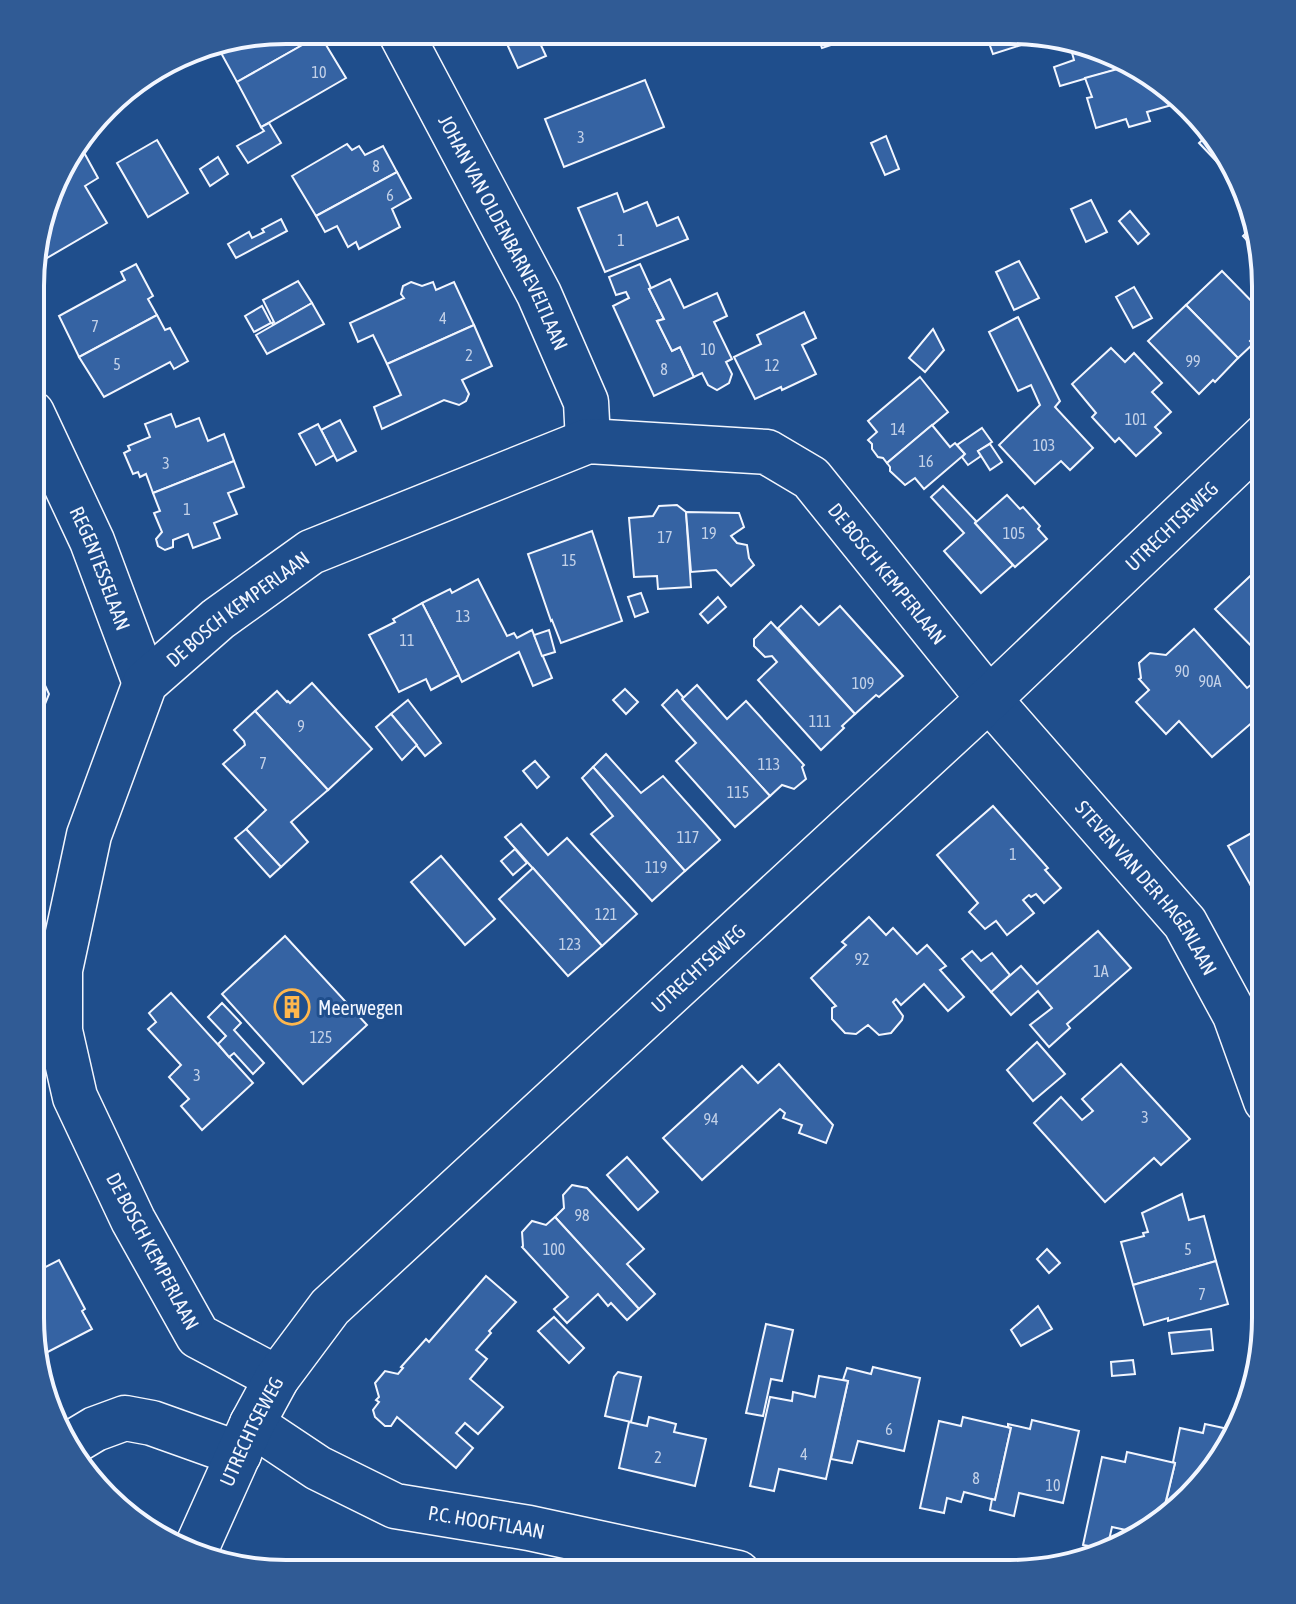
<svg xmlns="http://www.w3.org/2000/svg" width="1296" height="1604" font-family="'Asap Condensed',sans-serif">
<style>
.building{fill:#3563a3;stroke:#f2f6ff;stroke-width:2}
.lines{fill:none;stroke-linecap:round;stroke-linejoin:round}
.minor-casing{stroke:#f2f6ff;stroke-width:47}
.minor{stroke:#1f4e8c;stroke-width:44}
.labels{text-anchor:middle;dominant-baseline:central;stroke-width:6;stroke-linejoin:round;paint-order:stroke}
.number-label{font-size:16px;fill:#c3d1e8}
.street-label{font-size:20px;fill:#f2f6ff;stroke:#1f4e8c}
.poi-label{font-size:20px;fill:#f2f6ff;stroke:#1f4e8c;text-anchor:start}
.rim{fill:none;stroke:#f2f6ff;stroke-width:4}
</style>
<rect width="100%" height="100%" fill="#1f4e8c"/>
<!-- building -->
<g class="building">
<polygon points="286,30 318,30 320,35 237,82 215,42"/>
<polygon points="501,31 556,31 538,39 546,56 518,68"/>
<polygon points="736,31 763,31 739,41"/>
<polygon points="816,32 870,32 822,48"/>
<polygon points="985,32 1044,32 1052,35 993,54"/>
<polygon points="320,35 346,78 261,127 237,82"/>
<polygon points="1069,42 1132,65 1060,86 1054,67 1074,60"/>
<polygon points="1132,65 1153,73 1179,103 1147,112 1150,121 1129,127 1126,119 1096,128 1087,98 1092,97 1085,78"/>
<polygon points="645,80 664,127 564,167 545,119"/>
<polygon points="269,123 281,143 248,163 237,146 264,131 261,127"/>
<polygon points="1209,134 1230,156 1220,165 1199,143"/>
<polygon points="886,136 899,169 885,175 871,143"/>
<polygon points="157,140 188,193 148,217 117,163"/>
<polygon points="347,144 352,150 359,146 365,155 383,146 397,172 316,216 292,176"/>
<polygon points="81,147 98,178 85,186 107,223 35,265 32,261 32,252 64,158"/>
<polygon points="218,157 228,174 210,186 200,169"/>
<polygon points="397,172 411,198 392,209 400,227 359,249 356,242 348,247 337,226 325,232 316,216"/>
<polygon points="617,193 624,212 647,202 657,226 678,217 688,239 605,272 578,208"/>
<polygon points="1091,200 1107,232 1086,242 1071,209"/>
<polygon points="1130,211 1149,234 1138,244 1119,221"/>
<polygon points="281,219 287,231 236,258 228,244 249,232 252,238 264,232 262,229"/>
<polygon points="1251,228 1256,250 1243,236"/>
<polygon points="1019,261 1039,298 1014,310 996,272"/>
<polygon points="136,264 153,296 148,299 157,315 79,357 59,316 125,280 121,272"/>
<polygon points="640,264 651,288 649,289 664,319 657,321 672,351 680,347 694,377 654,396 613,306 629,298 626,292 616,295 609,277"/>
<polygon points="1222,271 1266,316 1266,325 1250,341 1253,344 1238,358 1186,305"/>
<polygon points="670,279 684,308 717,293 727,316 714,322 732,359 726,362 732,374 729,383 717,390 708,385 702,373 694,377 680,347 672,351 657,321 664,319 649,289"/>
<polygon points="298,281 312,303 273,325 272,323 274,322 263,300"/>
<polygon points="411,282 422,286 433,282 436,290 454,282 474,325 387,364 373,335 358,342 350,323 404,298 401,294 403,286"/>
<polygon points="1134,287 1152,318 1133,328 1116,297"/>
<polygon points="312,303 324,324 267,354 256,335"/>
<polygon points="1186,305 1238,358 1215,382 1213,380 1199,394 1148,341"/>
<polygon points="262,306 271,323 254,332 245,316"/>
<polygon points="804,312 816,338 802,345 816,374 782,390 781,387 755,399 734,357 761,344 757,335"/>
<polygon points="157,315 165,330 170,328 188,361 174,369 170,362 104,397 79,357"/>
<polygon points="1018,317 1060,401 1055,407 1093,448 1070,470 1061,461 1035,484 999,445 1040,405 1031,385 1018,391 989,332"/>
<polygon points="474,325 492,366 462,380 469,394 466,401 459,405 444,400 382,429 374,407 401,395 387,364"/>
<polygon points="933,329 944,350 925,372 909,358"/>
<polygon points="1111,348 1125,362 1134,353 1162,383 1152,392 1171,412 1155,427 1161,433 1136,456 1119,438 1115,442 1092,417 1096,413 1072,384"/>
<polygon points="920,377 948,412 887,463 883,458 878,457 872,449 872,444 868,440 877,432 868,421"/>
<polygon points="171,414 176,427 199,418 208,441 224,434 234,461 153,493 146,474 140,477 138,472 133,474 124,453 130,450 128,446 150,437 145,424"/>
<polygon points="340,420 356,451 337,461 321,430"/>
<polygon points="318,424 334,455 316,465 299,434"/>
<polygon points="932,425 950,447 955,443 965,454 924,489 915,478 905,485 890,471 890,467 887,463"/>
<polygon points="982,428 992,442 978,451 981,456 968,465 962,457 965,454 957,445"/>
<polygon points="990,444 1002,462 990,470 978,451"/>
<polygon points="234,461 244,487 228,493 237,514 214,523 220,538 193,548 188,534 173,540 173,547 165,550 158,546 156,539 162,532 154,513 160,511 153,493"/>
<polygon points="943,486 976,521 975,523 1013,565 981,593 944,551 964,533 931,497"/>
<polygon points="1007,495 1020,509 1023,507 1040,526 1038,529 1047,539 1015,567 975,523"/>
<polygon points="677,505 686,512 691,587 658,589 657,576 634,577 629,518 653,516 659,506"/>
<polygon points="686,512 739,513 744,527 731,536 737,543 747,545 749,558 754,565 731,586 716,570 691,572"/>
<polygon points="592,531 622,621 561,643 552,620 551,621 528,554"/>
<polygon points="1262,565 1266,569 1266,661 1215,609"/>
<polygon points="478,579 507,636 514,633 517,638 532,630 552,678 533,686 519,652 462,682 422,603 450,589 452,593"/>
<polygon points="641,593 648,612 635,617 628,597"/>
<polygon points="718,597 726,607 708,623 700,614"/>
<polygon points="422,603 459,675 431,690 426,679 399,692 369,635 395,622 393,619"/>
<polygon points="801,606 819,625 840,606 903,676 879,697 876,695 855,714 778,628"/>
<polygon points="771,622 855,714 842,726 844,728 821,750 758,680 777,662 772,656 765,657 754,646 754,639"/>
<polygon points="1194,629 1247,688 1266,673 1266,731 1255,720 1212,757 1179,721 1166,734 1136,702 1149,690 1139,679 1141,678 1139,663 1150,653 1166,655"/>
<polygon points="549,630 555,652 542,656 534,635"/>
<polygon points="31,650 35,658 33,659 49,694 45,704 31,710"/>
<polygon points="312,683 372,749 328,790 255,711 277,691 287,702 288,701 290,703"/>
<polygon points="697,685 727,719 746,701 804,765 802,767 806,779 794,789 782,785 770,796 682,699"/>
<polygon points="625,689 638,702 626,714 613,700"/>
<polygon points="677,690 683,697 682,699 770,796 735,827 676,761 696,743 662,705"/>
<polygon points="408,700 441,743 425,756 391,714"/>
<polygon points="255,711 328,790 291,822 308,842 281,867 246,829 266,810 223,764 245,745 244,741 234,730"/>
<polygon points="391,714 417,745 402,760 376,727"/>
<polygon points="606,754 641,793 663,776 720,840 685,871 593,767"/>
<polygon points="535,761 549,777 537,788 523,771"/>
<polygon points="593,767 685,871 652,901 591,834 613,816 582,778"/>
<polygon points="993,806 1048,868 1045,870 1061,888 1044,903 1036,894 1031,897 1029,895 1023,900 1034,913 1007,935 996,921 985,929 969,912 978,903 937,855"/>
<polygon points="521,824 548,855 567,838 637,914 602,946 505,837"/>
<polygon points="1266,825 1266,878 1251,886 1228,846"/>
<polygon points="246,829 281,867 270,877 235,838"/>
<polygon points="515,849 527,863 513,875 501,861"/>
<polygon points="441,856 495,919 465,945 411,882"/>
<polygon points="533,868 602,946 568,976 499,899"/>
<polygon points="1266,878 1266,910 1251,886"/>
<polygon points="869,917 886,935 893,928 917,954 927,945 946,966 940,970 964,997 948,1011 924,984 901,1005 896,999 893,1002 903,1016 902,1020 891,1033 879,1035 868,1025 856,1034 845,1033 832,1019 832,1008 836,1006 811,978 846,945 842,942"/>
<polygon points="1098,931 1131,968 1067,1024 1070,1028 1049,1047 1030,1025 1052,1008 1038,991 1011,1015 991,992 1021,966 1037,984"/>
<polygon points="285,936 367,1025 303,1084 222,994"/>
<polygon points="972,951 981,961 992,953 1010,975 991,992 962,959"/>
<polygon points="171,993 253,1083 202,1130 181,1106 189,1099 169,1077 181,1065 148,1029 156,1022 149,1013"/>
<polygon points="222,1003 241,1023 234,1030 264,1063 253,1074 234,1053 229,1057 218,1044 226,1036 208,1017"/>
<polygon points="1037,1042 1065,1074 1033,1101 1007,1070"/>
<polygon points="779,1064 833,1125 826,1143 799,1133 802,1125 783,1118 785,1113 780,1109 702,1180 663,1138 742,1066 758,1083"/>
<polygon points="1121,1064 1190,1139 1161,1165 1154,1158 1105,1202 1034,1123 1061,1097 1082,1120 1093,1111 1082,1099"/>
<polygon points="627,1157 658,1192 638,1210 607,1175"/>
<polygon points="572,1185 587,1188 644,1249 627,1264 655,1294 639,1309 555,1217 564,1208 563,1195"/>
<polygon points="1182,1194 1189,1220 1204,1216 1216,1261 1133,1285 1121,1242 1144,1236 1143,1233 1148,1232 1142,1213"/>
<polygon points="555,1217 639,1309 627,1320 611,1303 608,1306 598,1294 567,1323 554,1309 568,1297 522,1247 523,1246 522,1232 532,1221 546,1225"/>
<polygon points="1047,1249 1060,1263 1049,1273 1037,1259"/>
<polygon points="59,1260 85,1309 82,1311 92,1329 40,1356 30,1319 30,1275"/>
<polygon points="1216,1261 1228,1304 1168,1321 1168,1318 1144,1325 1133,1285"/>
<polygon points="486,1276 516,1302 489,1331 491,1333 476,1350 487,1359 470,1379 503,1407 478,1434 465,1423 456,1433 473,1448 456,1468 397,1417 391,1426 385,1426 375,1417 373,1410 379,1402 376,1400 379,1397 375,1383 385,1371 398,1374 403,1368 401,1367 426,1339 429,1342"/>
<polygon points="1038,1306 1052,1329 1021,1346 1011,1330"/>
<polygon points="554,1317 584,1348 569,1363 538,1331"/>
<polygon points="766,1324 793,1330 782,1381 771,1379 763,1416 746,1413"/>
<polygon points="1211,1329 1213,1350 1172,1354 1169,1333"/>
<polygon points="1133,1360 1135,1374 1112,1376 1111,1362"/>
<polygon points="873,1367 920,1378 904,1451 858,1441 852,1463 831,1459 848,1381 843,1380 847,1368 871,1374"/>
<polygon points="618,1372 641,1377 631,1422 605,1416 614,1377"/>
<polygon points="819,1376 848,1381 826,1479 779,1469 774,1491 750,1486 770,1397 792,1401 793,1392 815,1397"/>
<polygon points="649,1417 676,1424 674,1432 706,1439 695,1486 619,1468 629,1422 647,1426"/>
<polygon points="963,1417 1011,1428 995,1500 964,1492 961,1502 947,1498 944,1513 920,1508 939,1421 961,1426"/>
<polygon points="1032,1420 1079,1431 1063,1503 1019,1493 1014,1516 990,1510 992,1499 995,1500 1011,1428 1008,1427 1008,1424 1030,1429"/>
<polygon points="1205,1424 1233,1430 1223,1460 1163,1515 1175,1463 1173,1462 1180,1428 1203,1433"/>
<polygon points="1127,1452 1175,1463 1162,1517 1144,1534 1112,1527 1107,1549 1083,1545 1102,1457 1125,1462"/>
</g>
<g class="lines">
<defs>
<g id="minor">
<path id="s1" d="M 399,30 L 539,294 L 586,402 L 588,441"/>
<path id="s2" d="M 32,413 L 92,541 L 145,683"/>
<path id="s3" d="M 277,1378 L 198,1336 L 133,1220 L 75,1097 L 60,1031 L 60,970 L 89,835 L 145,683 L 218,619 L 311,552 L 588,441 L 767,452 L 811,478 L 989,699 L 1185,923 L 1235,1015 L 1266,1101"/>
<path id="s4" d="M 252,1424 L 318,1468 L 395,1506 L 529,1528 L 738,1573"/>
<polyline points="65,1447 95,1429 125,1418 152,1423 239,1454"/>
<path id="s5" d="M 196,1549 L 252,1424 L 277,1378 L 330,1307 L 989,699 L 1266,435"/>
</g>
</defs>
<!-- minor casing -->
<use href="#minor" class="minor-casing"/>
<!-- minor -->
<use href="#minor" class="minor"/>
</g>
<!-- icons -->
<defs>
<symbol id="building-ring" viewBox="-11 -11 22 22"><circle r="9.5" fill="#1f4e8c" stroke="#ffb74d" stroke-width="1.5"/><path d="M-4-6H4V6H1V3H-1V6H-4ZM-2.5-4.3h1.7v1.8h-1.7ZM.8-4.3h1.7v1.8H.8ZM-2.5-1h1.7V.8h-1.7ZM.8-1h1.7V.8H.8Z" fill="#ffb74d"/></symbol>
</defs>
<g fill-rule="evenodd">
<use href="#building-ring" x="272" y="987" width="40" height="40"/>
</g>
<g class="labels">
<!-- number labels -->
<g class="number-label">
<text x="319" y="72">10</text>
<text x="581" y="137">3</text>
<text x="376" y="166">8</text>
<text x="390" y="195">6</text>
<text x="621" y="240">1</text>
<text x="443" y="318">4</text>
<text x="95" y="326">7</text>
<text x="708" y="349">10</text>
<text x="469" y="355">2</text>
<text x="1193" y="361">99</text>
<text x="117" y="364">5</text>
<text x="772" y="365">12</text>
<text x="664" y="369">8</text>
<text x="1136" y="419">101</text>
<text x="898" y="429">14</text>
<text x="1044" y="445">103</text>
<text x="926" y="461">16</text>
<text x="166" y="463">3</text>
<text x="187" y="509">1</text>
<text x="709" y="533">19</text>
<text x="1014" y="533">105</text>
<text x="665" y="537">17</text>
<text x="569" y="560">15</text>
<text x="463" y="616">13</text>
<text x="407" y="640">11</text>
<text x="1182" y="671">90</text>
<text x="1210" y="681">90A</text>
<text x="863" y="683">109</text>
<text x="820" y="721">111</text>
<text x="301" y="726">9</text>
<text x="263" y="763">7</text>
<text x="769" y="764">113</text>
<text x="738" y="792">115</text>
<text x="688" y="837">117</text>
<text x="1013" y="854">1</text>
<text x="656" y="867">119</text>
<text x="606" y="914">121</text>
<text x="570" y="944">123</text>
<text x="862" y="959">92</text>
<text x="1101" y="971">1A</text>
<text x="321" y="1037">125</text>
<text x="197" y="1075">3</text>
<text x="1145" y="1117">3</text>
<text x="711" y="1119">94</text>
<text x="582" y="1215">98</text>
<text x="554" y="1249">100</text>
<text x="1188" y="1249">5</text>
<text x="1202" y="1294">7</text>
<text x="889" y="1429">6</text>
<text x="804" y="1454">4</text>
<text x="658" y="1457">2</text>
<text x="976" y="1478">8</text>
<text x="1053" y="1485">10</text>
</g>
<!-- street labels -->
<g class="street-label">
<text stroke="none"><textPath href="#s1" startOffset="228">JOHAN VAN OLDENBARNEVELTLAAN</textPath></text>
<text stroke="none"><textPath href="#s5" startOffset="1426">UTRECHTSEWEG</textPath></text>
<text stroke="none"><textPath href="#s2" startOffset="170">REGENTESSELAAN</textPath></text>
<text stroke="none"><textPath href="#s3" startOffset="1650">DE BOSCH KEMPERLAAN</textPath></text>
<text stroke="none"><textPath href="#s3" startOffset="906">DE BOSCH KEMPERLAAN</textPath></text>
<text stroke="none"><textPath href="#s3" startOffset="2058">STEVEN VAN DER HAGENLAAN</textPath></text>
<text stroke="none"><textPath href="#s5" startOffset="778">UTRECHTSEWEG</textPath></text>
<text transform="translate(153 1251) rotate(62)">DE BOSCH KEMPERLAAN</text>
<text stroke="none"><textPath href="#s5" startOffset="130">UTRECHTSEWEG</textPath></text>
<text stroke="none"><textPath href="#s4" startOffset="258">P.C. HOOFTLAAN</textPath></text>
</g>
<!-- poi labels -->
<g class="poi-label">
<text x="318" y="1007">Meerwegen</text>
</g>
</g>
<!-- crop -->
<path d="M0 0H1296V1604H0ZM286 44H1010A242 242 0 0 1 1252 286V1318A242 242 0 0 1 1010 1560H286A242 242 0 0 1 44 1318V286A242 242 0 0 1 286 44Z" fill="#305b95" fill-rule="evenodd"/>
<path class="rim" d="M286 44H1010A242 242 0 0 1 1252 286V1318A242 242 0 0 1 1010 1560H286A242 242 0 0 1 44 1318V286A242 242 0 0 1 286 44Z"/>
</svg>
